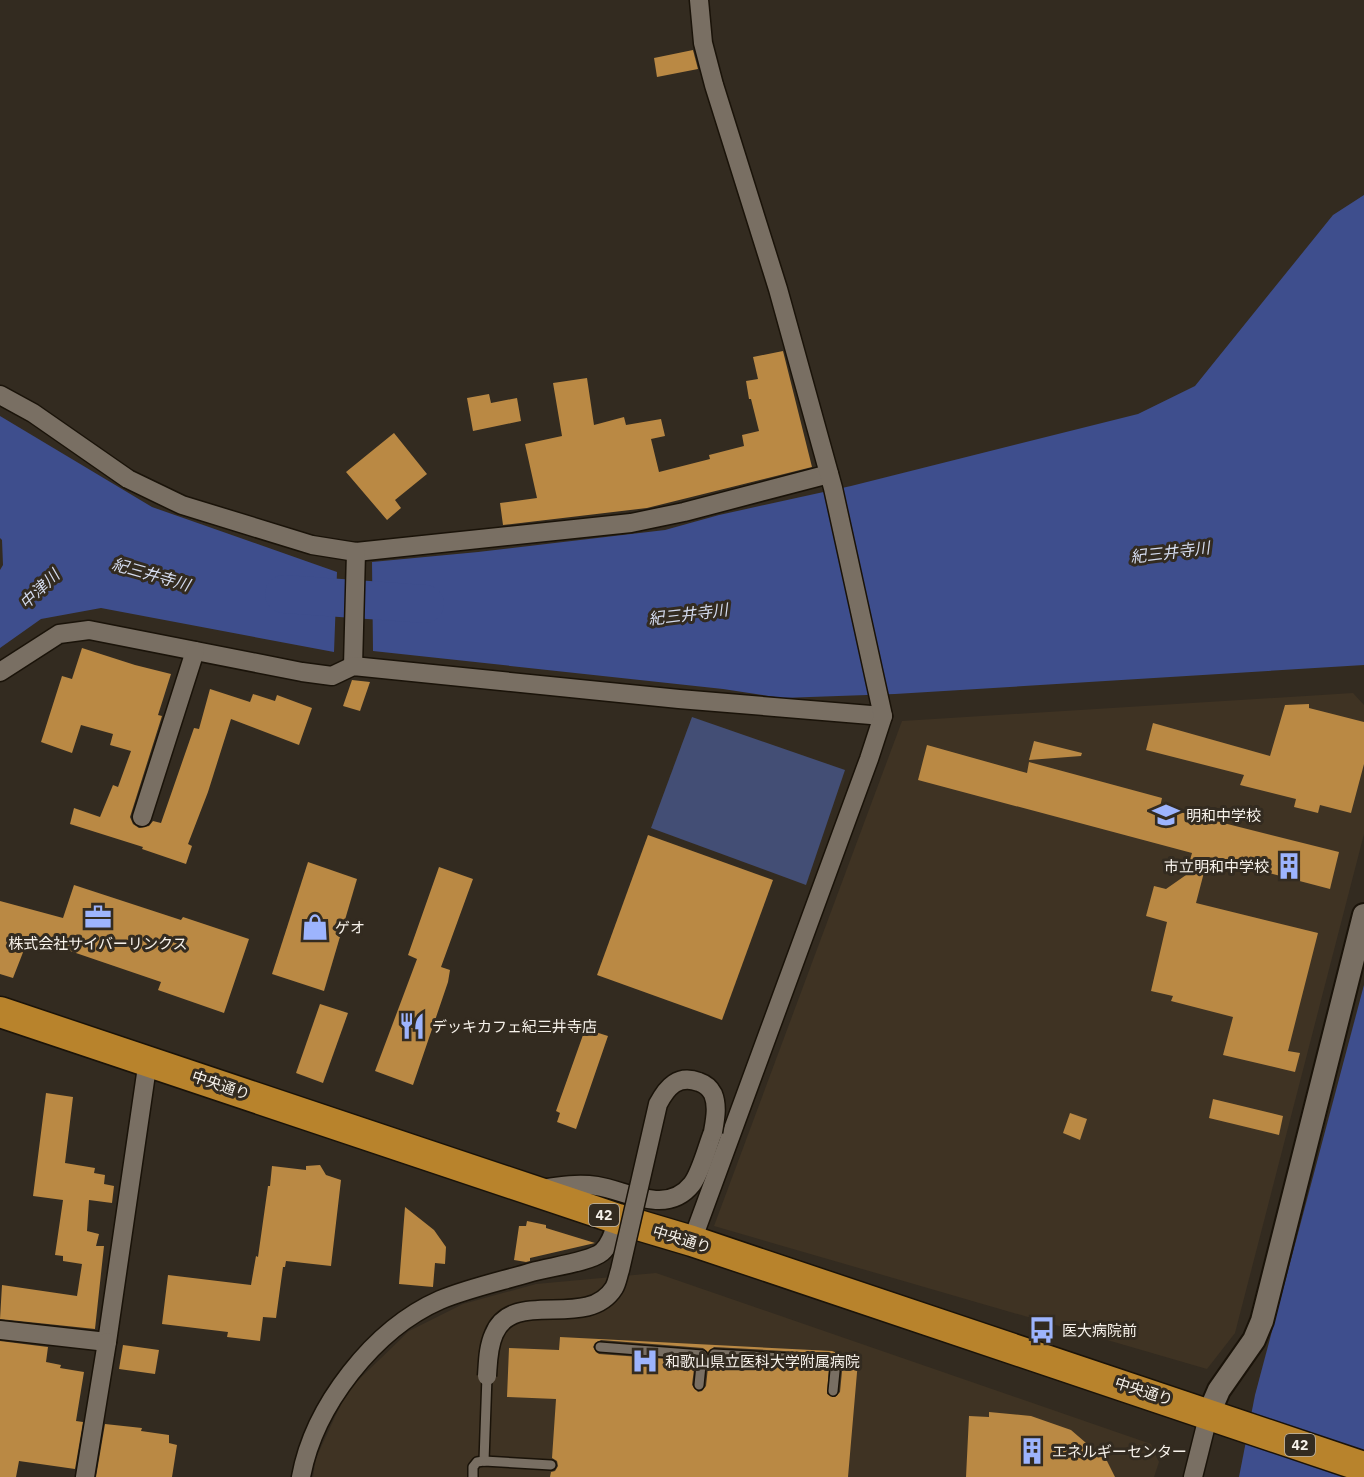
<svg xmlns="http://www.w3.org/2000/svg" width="1364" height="1477" font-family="'IBM Plex Sans','Noto Sans JP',sans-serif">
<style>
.built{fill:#3f3323}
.green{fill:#434e75}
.water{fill:#3e4e8d}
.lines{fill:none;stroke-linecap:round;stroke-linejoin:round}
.river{stroke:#3e4e8d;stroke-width:38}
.building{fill:#ba8944;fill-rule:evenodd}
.service-casing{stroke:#1a1309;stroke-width:12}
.minor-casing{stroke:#1a1309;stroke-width:21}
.tertiary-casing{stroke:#1a1309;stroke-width:26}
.trunk-casing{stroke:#1a1309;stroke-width:33}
.service{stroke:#796f63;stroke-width:9}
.minor{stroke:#796f63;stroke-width:18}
.tertiary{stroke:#796f63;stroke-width:22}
.trunk{stroke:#b8832c;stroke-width:30}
.minor-bridge-casing{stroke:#1a1309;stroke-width:21;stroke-linecap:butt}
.minor-bridge{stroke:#796f63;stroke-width:18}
.labels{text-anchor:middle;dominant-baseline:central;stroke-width:6;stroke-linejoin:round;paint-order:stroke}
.shield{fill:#332b20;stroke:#bcb6ad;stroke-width:1.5}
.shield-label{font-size:14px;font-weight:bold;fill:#f6f1ea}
.poi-label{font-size:15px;fill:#f6f1ea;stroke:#332b20;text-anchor:start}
.street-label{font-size:15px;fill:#f6f1ea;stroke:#332b20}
.water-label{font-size:16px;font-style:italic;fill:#d4dbee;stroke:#332b20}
</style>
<rect width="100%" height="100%" fill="#332b20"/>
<!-- built -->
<g class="built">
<polygon points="1353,693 1364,705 1364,834 1235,1333 1207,1369 714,1226 902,721"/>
<polygon points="656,1273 1151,1444 1159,1462 1154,1477 313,1477 316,1458 347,1391 409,1331 463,1304 536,1284"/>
</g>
<!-- green -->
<polygon class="green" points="692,717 845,770 806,885 651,828"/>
<!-- water -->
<g class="water">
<polygon points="1364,195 1364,665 895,694 782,698 723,689 373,651 372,562 478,552 665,530 719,515 851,486 1138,414 1195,386 1333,215"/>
<polygon points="0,416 152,507 337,572 334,652 101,608 41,619 0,648 0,570 3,565 2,540 0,538"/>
<polygon points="1364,985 1364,1477 1239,1477 1255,1395"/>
</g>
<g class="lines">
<!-- river -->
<polyline class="river" points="284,594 425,604"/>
</g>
<!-- building -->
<g class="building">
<polygon points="693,50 698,69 657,77 654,58"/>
<polygon points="783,351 812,467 647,508 503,525 500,503 537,498 525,444 562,436 553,383 587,378 594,425 624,417 626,425 661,419 665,436 651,439 659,472 710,459 709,455 744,446 742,435 759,431 751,399 749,399 746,381 758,379 753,357"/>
<polygon points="489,394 491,403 517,398 521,421 473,431 467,398"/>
<polygon points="394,433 427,474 395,500 401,508 387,520 346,472"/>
<polygon points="82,648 135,665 171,674 158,715 162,716 130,817 133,824 139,828 149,826 153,821 161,823 194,728 199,729 210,689 250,702 253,694 275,701 277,695 312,708 299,745 231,719 208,792 188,844 192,846 186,864 142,849 143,847 70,824 74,808 100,817 113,785 118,787 131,751 110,745 113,734 81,725 72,753 41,742 62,676 72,679"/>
<polygon points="352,680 370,682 360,711 343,706"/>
<polygon points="1309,704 1309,708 1364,722 1364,764 1351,813 1320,805 1318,813 1294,807 1296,799 1240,785 1244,775 1146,750 1153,723 1270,756 1285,705"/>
<polygon points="1034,741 1082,753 1081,756 1029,760"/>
<polygon points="927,745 1027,773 1029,762 1162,798 1160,807 1339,852 1330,889 1208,857 1196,903 1318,933 1288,1051 1300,1053 1295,1072 1223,1055 1233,1017 1171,1001 1173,996 1151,991 1167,922 1146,916 1154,886 1166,889 1186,875 1192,853 918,780"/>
<polygon points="648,835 773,880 722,1020 597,975"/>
<polygon points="308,862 357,879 324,991 272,974"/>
<polygon points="439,867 473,879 441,967 450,970 448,982 413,1085 375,1071 417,959 408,955"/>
<polygon points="74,885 181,920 183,917 249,939 224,1013 158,990 161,982 29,937 13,978 0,974 0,901 63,918"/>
<polygon points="320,1004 348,1013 323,1083 296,1073"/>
<polygon points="589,1030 608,1036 576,1129 557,1122 560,1113 556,1111 583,1035 587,1036"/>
<polygon points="46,1093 73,1097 65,1163 95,1168 94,1173 105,1175 104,1184 114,1186 112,1203 89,1200 87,1231 99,1234 96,1246 104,1246 95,1329 0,1319 2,1285 77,1296 82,1264 63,1261 63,1256 55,1255 63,1200 33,1196"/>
<polygon points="1213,1099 1283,1116 1279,1135 1209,1118"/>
<polygon points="1070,1113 1087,1119 1080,1140 1063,1133"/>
<polygon points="320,1165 326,1175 341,1180 331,1266 286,1261 285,1267 283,1267 276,1318 263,1317 260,1341 227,1337 228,1332 162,1324 168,1275 251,1285 256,1256 258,1257 268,1186 270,1186 272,1166 306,1170 306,1166"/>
<polygon points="405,1207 434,1230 446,1247 445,1264 435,1263 433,1287 399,1284"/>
<polygon points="527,1221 546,1225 546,1228 595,1243 530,1258 530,1261 526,1262 514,1260 519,1226 526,1226"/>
<path d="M 560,1337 L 832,1351 L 858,1361 L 848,1477 L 550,1477 L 551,1472 L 555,1471 L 558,1466 L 557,1461 L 552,1458 L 556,1399 L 507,1397 L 509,1348 L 559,1350 ZM 601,1340 L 703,1348 L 708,1352 L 714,1347 L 837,1354 L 840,1356 L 843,1361 L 840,1392 L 835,1397 L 827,1394 L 829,1367 L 714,1361 L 709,1358 L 706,1386 L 702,1391 L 698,1392 L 692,1385 L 695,1361 L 599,1354 L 596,1352 L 593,1347 L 595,1343 Z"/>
<polygon points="0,1341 48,1347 46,1362 61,1365 60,1368 84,1372 76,1421 83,1422 75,1469 19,1461 16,1477 0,1477"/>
<polygon points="123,1345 159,1350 155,1374 119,1369"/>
<polygon points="989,1412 1031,1416 1071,1430 1107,1461 1115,1477 966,1477 969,1416 989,1417"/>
<polygon points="105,1424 142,1428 141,1431 169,1435 169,1443 177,1445 172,1477 96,1477"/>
</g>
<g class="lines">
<defs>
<g id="service">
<polyline points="600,1347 702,1355 699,1385"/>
<polyline points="714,1354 836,1361 833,1391"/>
<polyline points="484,1461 487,1376"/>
<polyline points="473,1477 473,1467 477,1462 484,1461 551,1465"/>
</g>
<g id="minor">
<polyline points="0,395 33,413 128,479 182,505 312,545 356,552 631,523 684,512 829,474"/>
<polyline points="353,666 356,552"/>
<polyline points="0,672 59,634 89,630 302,672 332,676 353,666 679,699 883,716"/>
<polyline points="142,817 195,651"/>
<path d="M 541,1189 C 560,1186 578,1183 597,1186 C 628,1191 667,1216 692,1184 C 701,1172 707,1147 713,1132"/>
<polyline points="692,1241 869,759 883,716 833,488 778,289 714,85 703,43 699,0"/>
<polyline points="0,1330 107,1342 148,1060"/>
<polyline points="85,1477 107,1342"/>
<path d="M 301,1477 C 314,1406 374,1329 440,1300 C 469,1288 502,1281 532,1272 C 549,1267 590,1262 602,1252 C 611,1244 614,1231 618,1219"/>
<polyline points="1193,1477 1209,1413"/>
</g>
<polyline id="tertiary" points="1209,1413 1219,1390 1254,1340 1262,1321 1364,915"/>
<polyline id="trunk" points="0,1012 618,1219 692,1241 1364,1467"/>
</defs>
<!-- service casing -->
<use href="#service" class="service-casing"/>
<!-- minor casing -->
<use href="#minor" class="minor-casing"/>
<!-- tertiary casing -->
<use href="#tertiary" class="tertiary-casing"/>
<!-- trunk casing -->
<use href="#trunk" class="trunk-casing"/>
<!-- service -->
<use href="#service" class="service"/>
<!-- minor -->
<use href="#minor" class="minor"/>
<!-- tertiary -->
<use href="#tertiary" class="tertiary"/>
<!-- trunk -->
<use href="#trunk" class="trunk"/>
<defs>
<path id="minor-bridge" d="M 487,1376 C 488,1362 488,1347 494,1334 C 513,1287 587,1331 614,1288 C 617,1283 618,1276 620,1270 L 658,1104 C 667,1087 678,1074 699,1082 C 705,1084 710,1088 713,1094 C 718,1106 715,1120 713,1132"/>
</defs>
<!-- minor-bridge casing -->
<use href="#minor-bridge" class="minor-bridge-casing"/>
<!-- minor-bridge -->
<use href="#minor-bridge" class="minor-bridge"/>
</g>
<!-- icons -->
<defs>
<symbol id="school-bare" viewBox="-9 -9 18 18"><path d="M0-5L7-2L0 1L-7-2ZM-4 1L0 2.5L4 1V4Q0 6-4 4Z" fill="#9db4fd" stroke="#332b20" stroke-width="2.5" paint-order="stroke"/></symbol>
<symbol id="building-bare" viewBox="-9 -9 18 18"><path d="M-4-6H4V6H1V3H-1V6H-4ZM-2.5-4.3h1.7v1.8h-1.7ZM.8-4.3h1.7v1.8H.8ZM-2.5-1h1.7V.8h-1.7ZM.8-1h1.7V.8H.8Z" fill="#9db4fd" stroke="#332b20" stroke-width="2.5" paint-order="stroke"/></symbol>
<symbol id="office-bare" viewBox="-9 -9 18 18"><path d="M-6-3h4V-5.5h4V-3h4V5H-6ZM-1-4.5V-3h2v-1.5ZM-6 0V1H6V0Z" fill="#9db4fd" stroke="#332b20" stroke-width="2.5" paint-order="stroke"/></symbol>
<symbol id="shop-bare" viewBox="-9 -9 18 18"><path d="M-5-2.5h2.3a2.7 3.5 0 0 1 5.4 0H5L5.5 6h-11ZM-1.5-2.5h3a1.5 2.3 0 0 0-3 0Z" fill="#9db4fd" stroke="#332b20" stroke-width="2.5" paint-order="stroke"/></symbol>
<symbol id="restaurant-bare" viewBox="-9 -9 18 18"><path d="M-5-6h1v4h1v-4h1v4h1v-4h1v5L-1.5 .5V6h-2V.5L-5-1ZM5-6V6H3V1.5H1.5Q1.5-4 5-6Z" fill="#9db4fd" stroke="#332b20" stroke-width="2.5" paint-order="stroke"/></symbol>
<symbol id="bus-bare" viewBox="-9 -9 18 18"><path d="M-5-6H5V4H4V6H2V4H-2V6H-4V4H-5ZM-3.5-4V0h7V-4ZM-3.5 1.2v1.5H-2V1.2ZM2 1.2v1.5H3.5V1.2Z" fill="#9db4fd" stroke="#332b20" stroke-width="2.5" paint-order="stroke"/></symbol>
<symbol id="hospital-bare" viewBox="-9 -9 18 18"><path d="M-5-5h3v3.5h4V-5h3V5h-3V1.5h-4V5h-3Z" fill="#9db4fd" stroke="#332b20" stroke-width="2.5" paint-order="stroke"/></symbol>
</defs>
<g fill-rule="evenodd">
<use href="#school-bare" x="1147" y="796" width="38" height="38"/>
<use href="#building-bare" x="1270" y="847" width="38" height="38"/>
<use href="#office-bare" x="79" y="898" width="38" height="38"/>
<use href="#shop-bare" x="296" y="908" width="38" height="38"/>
<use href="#restaurant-bare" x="393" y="1007" width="38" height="38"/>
<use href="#bus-bare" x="1023" y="1311" width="38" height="38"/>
<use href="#hospital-bare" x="626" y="1342" width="38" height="38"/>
<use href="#building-bare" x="1013" y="1432" width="38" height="38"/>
</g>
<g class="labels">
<!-- shield labels -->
<g class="shield">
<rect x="589" y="1204" width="30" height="22" rx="4.5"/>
<rect x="1285" y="1434" width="30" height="22" rx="4.5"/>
</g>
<g class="shield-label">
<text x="604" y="1215">42</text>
<text x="1300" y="1445">42</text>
</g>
<!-- poi labels -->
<g class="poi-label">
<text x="1186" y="815">明和中学校</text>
<text x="1269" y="866" text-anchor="end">市立明和中学校</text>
<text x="335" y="927">ゲオ</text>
<text x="98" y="943" text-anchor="middle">株式会社サイバーリンクス</text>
<text x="432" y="1026">デッキカフェ紀三井寺店</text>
<text x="1062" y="1330">医大病院前</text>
<text x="665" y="1361">和歌山県立医科大学附属病院</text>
<text x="1052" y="1451">エネルギーセンター</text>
</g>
<!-- street labels -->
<g class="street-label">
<text transform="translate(221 1085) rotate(19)">中央通り</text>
<text transform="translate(682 1239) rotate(17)">中央通り</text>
<text transform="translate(1144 1391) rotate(18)">中央通り</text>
</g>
<!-- water labels -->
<g class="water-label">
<text transform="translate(1170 552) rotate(-7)">紀三井寺川</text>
<text transform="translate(151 574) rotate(16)">紀三井寺川</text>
<text transform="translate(39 589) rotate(-44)">中津川</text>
<text transform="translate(688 614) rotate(-7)">紀三井寺川</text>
</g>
</g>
</svg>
